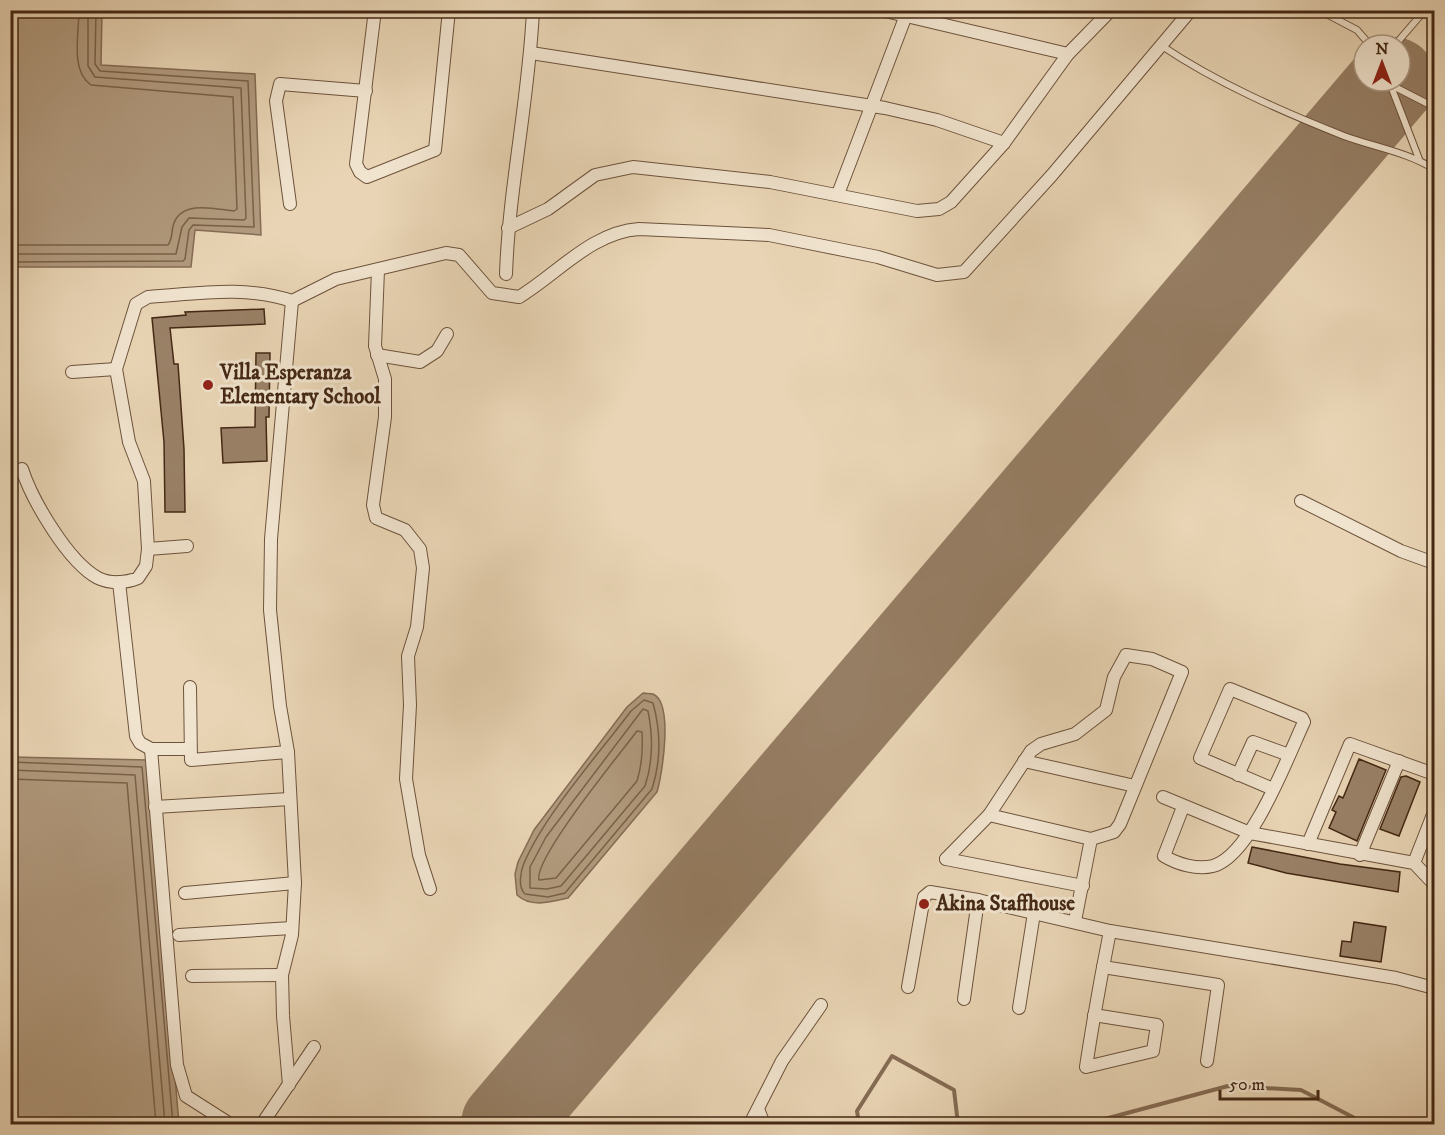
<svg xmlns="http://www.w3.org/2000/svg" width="1445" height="1135" font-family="'IM FELL DW Pica',serif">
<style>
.water{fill:#b19a7e;stroke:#856c54;stroke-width:1.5}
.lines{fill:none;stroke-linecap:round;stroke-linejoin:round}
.shore{stroke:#7a6149;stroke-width:1.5}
.stream{stroke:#856c54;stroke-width:4}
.taxiway{stroke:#967e64;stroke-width:34}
.runway{stroke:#967e64;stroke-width:88}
.building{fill:#9a8268;stroke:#442814;stroke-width:1.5}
.lane-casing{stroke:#6d533c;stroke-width:8}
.street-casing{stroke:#6d533c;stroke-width:14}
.lane{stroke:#f1e4cf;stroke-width:6}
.street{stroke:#f1e4cf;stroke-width:12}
.poi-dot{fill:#8f2418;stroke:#f1e4cf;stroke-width:2}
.labels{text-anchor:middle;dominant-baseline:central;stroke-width:6;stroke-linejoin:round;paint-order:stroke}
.poi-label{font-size:21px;font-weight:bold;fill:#442814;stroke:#f1e4cf;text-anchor:start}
</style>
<rect width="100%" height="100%" fill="#e9d5b5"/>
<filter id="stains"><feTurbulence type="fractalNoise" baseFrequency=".00333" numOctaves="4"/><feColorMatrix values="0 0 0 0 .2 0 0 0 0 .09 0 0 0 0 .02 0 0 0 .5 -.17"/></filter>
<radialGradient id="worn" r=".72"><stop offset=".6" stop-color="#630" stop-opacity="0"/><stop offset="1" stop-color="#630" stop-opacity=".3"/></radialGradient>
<!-- water -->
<g class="water">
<polygon points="10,11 102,11 101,65 255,74 261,235 195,230 191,267 11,267"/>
<path d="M 643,693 C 646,694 650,693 653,694 C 674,703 662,775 657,792 L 568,898 C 551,902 531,908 517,895 L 515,874 L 518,862 L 534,830 L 627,707 Z"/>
<polygon points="11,757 148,760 179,1124 11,1124"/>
</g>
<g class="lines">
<!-- shore -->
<g class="shore">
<path d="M 10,245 L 168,245 C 173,239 171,230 174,223 C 183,200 215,209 234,211 L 237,209 L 233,97 L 91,85 C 70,71 79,33 79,10"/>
<polyline points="10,254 176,254 182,227 189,218 244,220 246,218 241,88 95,77 88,66 88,10"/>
<polyline points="10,262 183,261 185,259 189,230 193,225 254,227 248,81 100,71 95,64 96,10"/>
<path d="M 644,700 L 653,703 C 661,732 661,761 652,789 L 565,893 L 548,897 L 525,894 C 518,887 520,873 524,863 C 545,814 598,755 631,711 Z"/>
<path d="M 643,709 L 648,711 C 653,736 653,762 645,786 L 561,886 L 547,889 L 530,888 L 530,867 L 546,837 Z"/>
<path d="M 637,731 L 642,732 C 643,749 642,765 637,781 L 556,878 L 539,880 C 533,859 620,754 637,731 Z"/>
<polyline points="10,762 142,767 173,1124"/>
<polyline points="10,770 135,775 165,1124"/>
<polyline points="10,779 127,783 156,1124"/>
</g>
<!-- stream -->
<g class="stream">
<polyline points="859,1124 857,1111 892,1056 954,1090 958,1124"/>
<polyline points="1086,1124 1228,1086 1301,1090 1366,1124"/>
</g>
<!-- taxiway -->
<path class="taxiway" d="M 624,985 L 611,1029 L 601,1035 C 581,1036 572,1018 583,1002 Z"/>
<!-- runway -->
<polyline class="runway" points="505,1124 1393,81"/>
</g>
<!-- building -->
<g class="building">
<polygon points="264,309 265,324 170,328 174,364 178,364 184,449 185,512 165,512 164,442 152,318 186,315 185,312"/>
<polygon points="256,353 270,353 269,417 266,417 267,461 223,463 221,428 255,427"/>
<polygon points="1359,759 1386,770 1357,841 1329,828 1336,812 1332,810 1339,796 1343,798"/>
<polygon points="1406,776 1420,782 1399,836 1380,829 1401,777"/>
<polygon points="1252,847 1340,864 1400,872 1398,892 1286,873 1248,863"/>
<polygon points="1354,922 1386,927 1381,962 1340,956 1342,941 1351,942"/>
</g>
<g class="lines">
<defs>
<g id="lane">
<polyline points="1319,10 1357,30 1370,45"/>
<polyline points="1395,45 1425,10"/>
<path d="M 1162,46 C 1217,83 1281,111 1344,136 C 1374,147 1407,152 1434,169"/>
<polyline points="1389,81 1419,159"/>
<polyline points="1391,85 1434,107"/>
</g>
<g id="street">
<polyline points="375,10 356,164 360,172 367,177 435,150 449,10"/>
<polyline points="881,10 1068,54"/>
<polyline points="531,53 885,108 937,120 1004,143"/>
<polyline points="838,194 908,10"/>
<polyline points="290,204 276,101 280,84 366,91"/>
<polyline points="508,228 548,209 595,175 633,167 770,182 917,211 939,209 951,202 1004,143 1068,54 1111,10"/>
<polyline points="378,270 375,346 385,379 385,417 373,505 376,518 405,530 420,549 423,568 417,627 408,656 410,705 406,779 419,855 430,889"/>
<path d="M 506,274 C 509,186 529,99 533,10"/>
<polyline points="377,355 420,362 437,351 447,334"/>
<polyline points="72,372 116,369"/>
<path d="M 22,469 C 32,500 68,562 98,578 C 110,584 126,583 138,578 L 146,566 L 148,549 L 144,481 L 129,442 L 116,369 L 136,304 L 148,297 C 196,294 245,285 292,301 L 336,279 L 446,253 L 459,255 L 492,293 L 519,297 C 557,274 592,232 639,229 L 769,235 L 878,257 L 937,275 L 964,272 L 1052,175 L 1191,10"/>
<polyline points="1301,501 1401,551 1434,563"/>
<polyline points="148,549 187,546"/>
<polyline points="119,582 136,736 140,743 151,749 189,749"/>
<polyline points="190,687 191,760 288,752"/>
<polyline points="151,749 177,1065 186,1096 230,1124"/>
<polyline points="1024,761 1135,786"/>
<polyline points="1238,775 1253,742 1289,755"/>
<polyline points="1163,797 1250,833 1414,863 1434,884"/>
<polyline points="155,807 290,799"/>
<path d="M 1183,807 L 1164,856 C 1177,864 1197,870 1213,866 C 1251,856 1288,756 1304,722 L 1302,718 L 1230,689 L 1200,758 L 1273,789"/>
<polyline points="989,815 1091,839"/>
<polyline points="1308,844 1350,744 1434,774"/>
<polyline points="1360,855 1399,761"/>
<polyline points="946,859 989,815 1031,751 1041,744 1075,734 1106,710 1114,677 1126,655 1152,659 1182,672 1120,824 1114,832 1091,839 1075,921"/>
<polyline points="946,859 1083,886"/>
<polyline points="1414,863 1434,812"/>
<polyline points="185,893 295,883"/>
<polyline points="179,935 292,928"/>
<polyline points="1103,967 1218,985 1207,1061"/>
<polyline points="192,976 282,975"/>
<polyline points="908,987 924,897 930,892 978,900 1110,931 1396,978 1434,988"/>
<polyline points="964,999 978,900"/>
<polyline points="1019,1008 1034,913"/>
<path d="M 1094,1015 L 1157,1025 L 1153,1051 L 1086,1067 C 1093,1021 1101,976 1110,931"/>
<polyline points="289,1085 283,1016 282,975 292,935 295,883 288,752 280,706 270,610 271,539 292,301"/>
<polyline points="758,1109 764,1124"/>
<polyline points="262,1124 314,1047"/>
<polyline points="750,1124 782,1061 821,1005"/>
</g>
</defs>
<!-- lane casing -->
<use href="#lane" class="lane-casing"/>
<!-- street casing -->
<use href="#street" class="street-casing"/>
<!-- lane -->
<use href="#lane" class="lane"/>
<!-- street -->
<use href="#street" class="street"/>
</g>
<!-- markers -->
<g class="poi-dot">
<circle cx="208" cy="385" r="6"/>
<circle cx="924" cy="904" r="6"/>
</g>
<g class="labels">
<!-- poi labels -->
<g class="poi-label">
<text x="220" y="373">Villa Esperanza<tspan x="220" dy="24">Elementary School</tspan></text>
<text x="936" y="904">Akina Staffhouse</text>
</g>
</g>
<!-- margin -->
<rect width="1445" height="1135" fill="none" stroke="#e9d5b5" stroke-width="36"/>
<rect x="12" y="12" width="1421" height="1111" fill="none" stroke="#442814" stroke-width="3"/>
<rect x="18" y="18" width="1409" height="1099" fill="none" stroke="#442814" stroke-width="1.5"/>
<!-- north arrow -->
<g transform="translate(1382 63)"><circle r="28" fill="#f1e4cf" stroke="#ac9984" stroke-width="1.5"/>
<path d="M0-4.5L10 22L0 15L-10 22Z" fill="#8f2418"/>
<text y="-9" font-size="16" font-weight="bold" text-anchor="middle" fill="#442814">N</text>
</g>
<!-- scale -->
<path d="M1220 1090v9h98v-9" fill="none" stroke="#442814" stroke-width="3"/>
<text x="1229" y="1090" font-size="18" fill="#442814" stroke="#f1e4cf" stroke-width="4.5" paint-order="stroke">50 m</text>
<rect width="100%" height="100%" filter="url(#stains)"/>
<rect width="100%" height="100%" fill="url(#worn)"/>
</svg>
